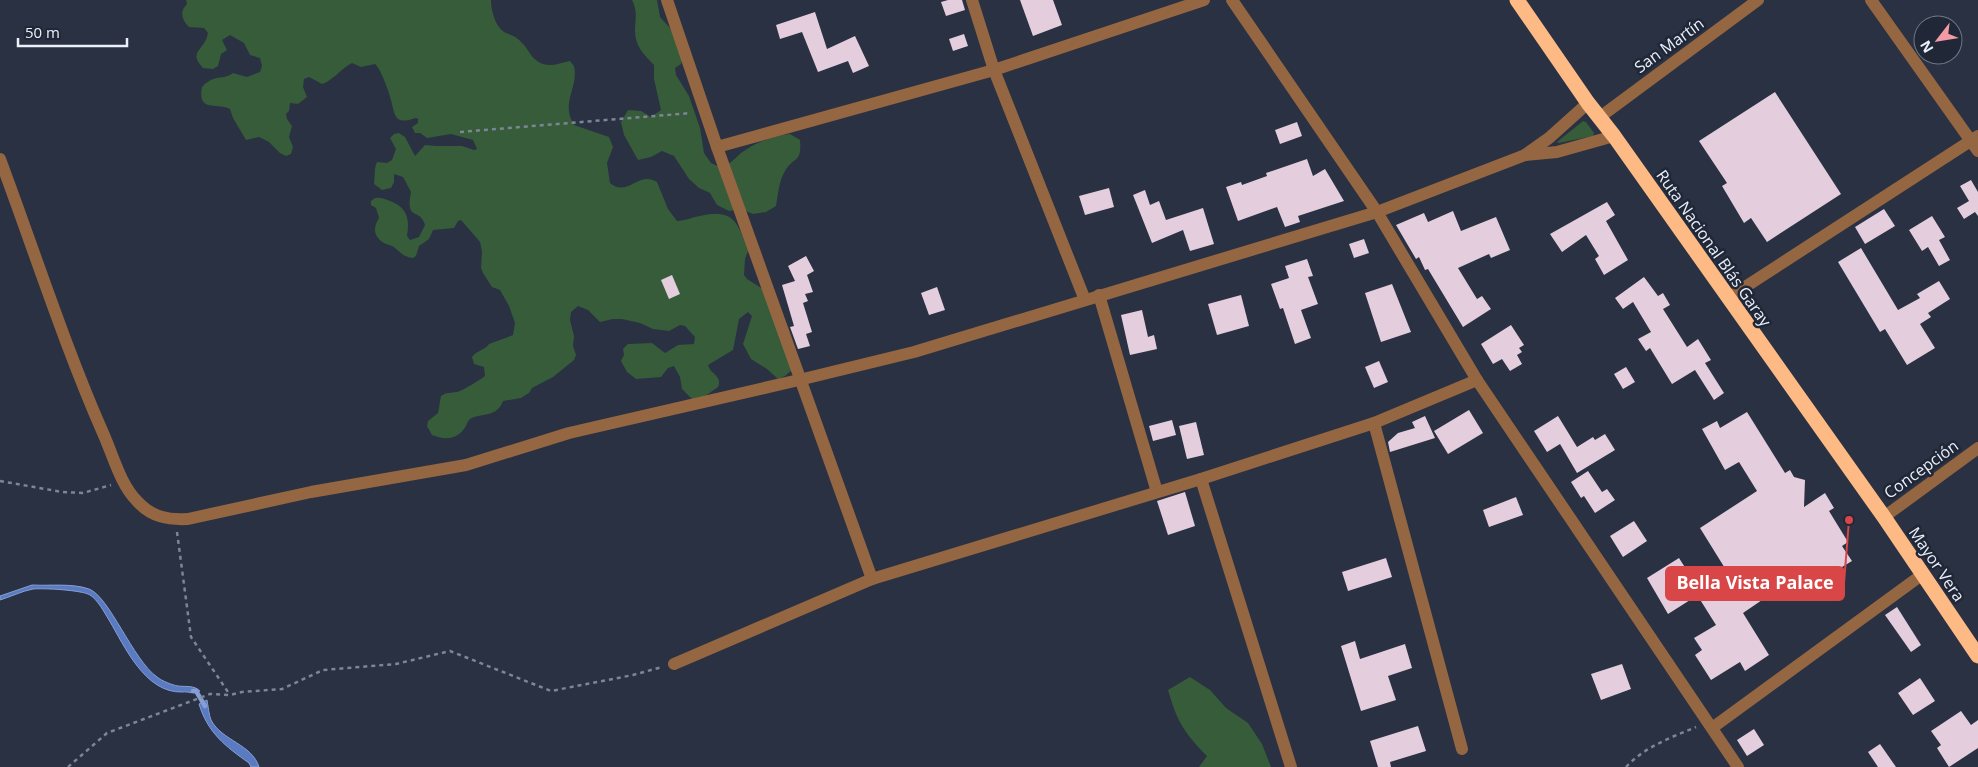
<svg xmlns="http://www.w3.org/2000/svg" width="1978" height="767" font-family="'Open Sans',sans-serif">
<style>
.green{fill:#365c39}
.water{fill:#5a7bc2;stroke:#869ed3}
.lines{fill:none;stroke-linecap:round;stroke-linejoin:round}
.stream{stroke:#869ed3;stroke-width:4.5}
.building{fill:#e4cedd}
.path{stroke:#7e8593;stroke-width:2.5;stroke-dasharray:4 4;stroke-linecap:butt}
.street{stroke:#946641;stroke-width:12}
.highway{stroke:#feba84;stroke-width:15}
.labels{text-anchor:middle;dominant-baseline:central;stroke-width:5;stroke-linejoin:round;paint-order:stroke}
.street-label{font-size:16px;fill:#ebf0fb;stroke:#202737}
.leader{fill:none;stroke:#d94648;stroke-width:2}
.callout-dot{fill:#d94648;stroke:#202737;stroke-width:2}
.callout{fill:#d94648;stroke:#d94648;stroke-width:2}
.callout-label{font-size:18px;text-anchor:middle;font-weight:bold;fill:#fff}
</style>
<rect width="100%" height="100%" fill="#293142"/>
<!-- green -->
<g class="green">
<path d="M 186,0 L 491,0 C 491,10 495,26 504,32 C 510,35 516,36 521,42 C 529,49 531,60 543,64 C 552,67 560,63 570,61 L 574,66 C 579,88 560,102 574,125 L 609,137 L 613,147 L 607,163 L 610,183 C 627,198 639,170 657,182 L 668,209 L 677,221 C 685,221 692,217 700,216 C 734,208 738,223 748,251 L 745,259 L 744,275 L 747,279 L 766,291 L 792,370 L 785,376 L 778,379 L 767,369 L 751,359 L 743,344 L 752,316 L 748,312 L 739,319 L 733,350 L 708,365 C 710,374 723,376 718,387 L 701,399 L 692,399 L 682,389 L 680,377 L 674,366 L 668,368 L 661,377 L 636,379 L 627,372 L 621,361 L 624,355 L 623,349 L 628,344 L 652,343 L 665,353 L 678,345 L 694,344 L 695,337 L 685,326 L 680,325 L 669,331 L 653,329 L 640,323 L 622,319 L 613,319 L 600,322 L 588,310 L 578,306 L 571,312 L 570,320 L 574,336 L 573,346 L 576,355 L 574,360 L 553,377 L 532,388 L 529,393 L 521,398 L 503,401 C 498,415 486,414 474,417 C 467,419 468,424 464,429 C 456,440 444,440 432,435 L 427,426 L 428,421 L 438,413 L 441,396 C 447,392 450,393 457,392 C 462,391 480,380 485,376 L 484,367 L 474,364 L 472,357 C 477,350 484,351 489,344 L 513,335 L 515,323 L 509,306 L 500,290 L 492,287 L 483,273 L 481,268 L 482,252 L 480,242 L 461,220 L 458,221 L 454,228 L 433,230 L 429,239 L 419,246 L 416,256 L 413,258 C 404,257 402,254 395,248 C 392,245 388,245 384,243 C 373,236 373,228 379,218 L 376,208 L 371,205 L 371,201 L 375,198 C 381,197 384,199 390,201 C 407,207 410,219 407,236 L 410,240 L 419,237 L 425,225 C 420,207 405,222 411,192 L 403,177 L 394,174 L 394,182 L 391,188 L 382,190 L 374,184 C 375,177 374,168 377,162 L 387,163 L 392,160 L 396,149 L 390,138 L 394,134 L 399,133 L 405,137 L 415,156 L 425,145 L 436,146 L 462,146 L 474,150 L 477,149 L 473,140 L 451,134 L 427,138 L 420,133 L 415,133 L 412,127 L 418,123 L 418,119 L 416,118 C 395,125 395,117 391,100 C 389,92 381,69 375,64 L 361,67 L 352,63 C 342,68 331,82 322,84 L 309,77 L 304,79 L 303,87 L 307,97 L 298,104 L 290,103 L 289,111 L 286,114 L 287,119 L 292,126 L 289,137 L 293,147 L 291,154 L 286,156 L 280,153 L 269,142 L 259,137 L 246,140 L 233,118 L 230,109 C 217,102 197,113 202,87 C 215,73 223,81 233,73 L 247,77 L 260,72 L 262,66 L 260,58 L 250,55 L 244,43 L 230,35 L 222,40 L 227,50 L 221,54 L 218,66 L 213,69 L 203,68 C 187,51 205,51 208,33 L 204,28 L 189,27 C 182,20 179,12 187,4 Z"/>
<path d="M 632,0 L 657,0 L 660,17 L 670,28 L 684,54 L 681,64 L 675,68 L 676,75 L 689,96 L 700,128 L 704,153 L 711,163 L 722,168 C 730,164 735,158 741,153 C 754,143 773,136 790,134 L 800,140 C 802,164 794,156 785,171 C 779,180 778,195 776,206 L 766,212 L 753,214 L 741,209 L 729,211 L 717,205 L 710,193 L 699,188 L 689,179 L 674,156 L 662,151 L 651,157 L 638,160 L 624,135 L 621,122 L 628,110 L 641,111 L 651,117 L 661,110 L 654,79 L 654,65 C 644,55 635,46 635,31 C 635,19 638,12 632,0 Z"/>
<polygon points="1583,121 1586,122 1594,133 1593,136 1559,143 1557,142"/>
<path d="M 1190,677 L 1210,690 L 1226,708 L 1248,723 L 1262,744 L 1271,767 L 1199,767 L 1207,756 C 1184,733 1177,721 1168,690 Z"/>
</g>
<!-- water -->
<g class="water">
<path d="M 32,585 C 50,586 72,583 89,589 C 109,596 133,660 157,677 C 162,681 172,685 178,686 C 186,687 194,685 200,691 C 194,695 188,691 182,692 C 145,693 125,647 109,620 C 104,612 98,600 90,595 C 82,590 43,588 33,589 C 22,591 10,597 0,600 L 0,596 Z"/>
<path d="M 207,700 C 208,706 209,715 211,720 C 222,741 252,744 259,767 L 251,767 L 249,763 C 225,746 208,733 199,704 Z"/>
</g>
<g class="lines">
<!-- stream -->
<polyline class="stream" points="193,691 196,691 205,706"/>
</g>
<!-- building -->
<g class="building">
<polygon points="948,0 962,0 965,10 946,16 941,2"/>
<polygon points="1020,0 1053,0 1062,25 1033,36"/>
<polygon points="815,12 827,49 855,36 869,66 853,73 848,61 818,72 802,32 780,39 776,25"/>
<polygon points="964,34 968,46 953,51 949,39"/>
<polygon points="1775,92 1841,194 1767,242 1751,218 1744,223 1722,186 1727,183 1699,141"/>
<polygon points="1297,122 1302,136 1280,144 1275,130"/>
<polygon points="1307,159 1313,176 1325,169 1344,201 1298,216 1300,222 1285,227 1277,207 1238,221 1226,187 1241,182 1242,185 1267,176 1266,173"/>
<polygon points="1971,180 1978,192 1978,216 1975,212 1964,219 1957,208 1969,201 1960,186"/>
<polygon points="1109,188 1114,207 1085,215 1079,196"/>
<polygon points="1145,190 1150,205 1159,201 1166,220 1203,208 1214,244 1190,251 1183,230 1152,243 1133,195"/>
<polygon points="1607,202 1615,215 1606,221 1628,260 1604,275 1595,259 1599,256 1586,235 1562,252 1550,234"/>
<polygon points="1884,209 1895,226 1865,244 1855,227"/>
<polygon points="1453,211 1461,231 1496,217 1510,250 1491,258 1489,254 1458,268 1477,299 1482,296 1491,309 1463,327 1428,269 1425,270 1419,257 1416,259 1396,225 1424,213 1428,222"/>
<polygon points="1932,216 1945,237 1939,240 1950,260 1939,266 1928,247 1922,251 1909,230"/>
<polygon points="1364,239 1369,253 1354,258 1349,244"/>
<polygon points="1861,248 1898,310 1920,298 1917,294 1939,281 1950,299 1928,313 1931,317 1920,324 1935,348 1907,365 1885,329 1880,332 1838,262"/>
<polygon points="806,256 814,271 807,275 813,292 805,294 808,301 803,303 812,332 806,334 810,346 798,349 790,327 794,326 782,285 795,281 788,266"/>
<polygon points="1307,259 1313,276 1308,277 1318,304 1301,310 1311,338 1295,344 1283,308 1280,309 1271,284 1289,278 1285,266"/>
<polygon points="672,275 680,294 669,299 661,280"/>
<polygon points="1644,277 1658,296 1663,293 1670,305 1663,309 1687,347 1698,339 1711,360 1705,363 1724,393 1714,400 1695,370 1672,384 1650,348 1646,351 1638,339 1651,332 1633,302 1623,309 1615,298"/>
<polygon points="1392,284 1411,332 1381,342 1365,293"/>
<polygon points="937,287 945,310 929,315 921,293"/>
<polygon points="1241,295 1249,326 1217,335 1208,304"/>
<polygon points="1142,310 1148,337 1154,335 1157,349 1130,355 1121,315"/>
<polygon points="1511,325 1524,345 1519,348 1522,352 1517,355 1522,364 1510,371 1502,359 1493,364 1481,344"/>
<polygon points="1379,361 1388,382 1374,388 1365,367"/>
<polygon points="1626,367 1635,382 1623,389 1614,374"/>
<polygon points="1469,410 1483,433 1448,454 1434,431"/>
<polygon points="1747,412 1785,473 1790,470 1794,477 1805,480 1804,507 1825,493 1834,508 1829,511 1848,542 1842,546 1852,561 1832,573 1837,581 1816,594 1803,572 1743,613 1769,655 1745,671 1740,662 1711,680 1695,655 1702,650 1694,638 1716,625 1699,598 1731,578 1700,528 1757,491 1739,462 1725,470 1702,429 1717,421 1720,428"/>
<polygon points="1425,416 1435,438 1390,452 1388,442 1398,433 1415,428 1412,422"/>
<polygon points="1558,416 1577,447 1593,437 1595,440 1605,434 1615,450 1577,473 1560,444 1547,452 1534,431"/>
<polygon points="1172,420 1176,435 1153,441 1149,426"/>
<polygon points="1196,422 1204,455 1187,459 1179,426"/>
<polygon points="1588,471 1602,492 1607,489 1615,500 1595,513 1584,496 1581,498 1571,482"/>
<polygon points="1185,492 1195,526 1168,535 1157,501"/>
<polygon points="1516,497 1523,515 1489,527 1483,510"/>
<polygon points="1634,521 1647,541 1623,557 1610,536"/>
<polygon points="1386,558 1392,577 1348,591 1342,572"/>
<polygon points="1679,558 1686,569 1683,570 1698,595 1668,614 1647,578"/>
<polygon points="1897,607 1921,645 1911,652 1885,615"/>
<polygon points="1355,641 1360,659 1405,644 1412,668 1388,676 1396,700 1361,711 1341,646"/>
<polygon points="1622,664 1631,689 1601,700 1591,674"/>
<polygon points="1920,678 1935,701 1913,715 1898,693"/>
<polygon points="1961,711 1971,725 1978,720 1978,748 1949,767 1937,748 1941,745 1931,731"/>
<polygon points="1418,726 1426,751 1390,762 1391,767 1378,767 1370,741"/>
<polygon points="1754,729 1764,745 1747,756 1737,740"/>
<polygon points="1880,744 1896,767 1878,767 1868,752"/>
</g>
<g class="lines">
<!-- path -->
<g class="path">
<polyline points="460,132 691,113"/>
<polyline points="0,481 62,492 83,493 111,485"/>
<polyline points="177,532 191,637 230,695"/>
<polyline points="68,767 107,733 210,694 230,695 242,692 282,689 323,670 396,664 450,651 551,691 633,675 662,667"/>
<path d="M 1626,767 C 1646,746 1670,738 1696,727"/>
</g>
<!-- street -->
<g class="street">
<polyline points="667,0 717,147 872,579"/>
<polyline points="972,0 994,70 1085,300"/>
<polyline points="1232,0 1377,212 1477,380 1738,767"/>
<polyline points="1871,0 1978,151"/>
<polyline points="1600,117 1758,0"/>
<polyline points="717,147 994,70 1204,0"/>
<polyline points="1525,155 1557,152 1614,136"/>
<path d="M 0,159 C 34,250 64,344 103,433 C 113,455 120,484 137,501 C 151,517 168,520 188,519 L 311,492 L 466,465 L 569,433 L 799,380 L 914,352 L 1377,212 L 1525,155 L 1549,138 L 1588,103"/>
<polyline points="1099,295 1157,492"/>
<polyline points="1728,298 1978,136"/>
<polyline points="1374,423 1462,749"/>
<polyline points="1201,479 1291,767"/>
<polyline points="1884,517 1978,448"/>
<polyline points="674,664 872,579 1201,479 1374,423 1477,380"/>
<polyline points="1712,728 1923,574"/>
</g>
<!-- highway -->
<polyline class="highway" points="1517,0 1588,103 1614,136 1884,517 1978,656"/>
</g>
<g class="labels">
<!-- street labels -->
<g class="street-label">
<text transform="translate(1669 45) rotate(-36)">San Martín</text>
<text transform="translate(1714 248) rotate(55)">Ruta Nacional Blás Garay</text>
<text transform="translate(1921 469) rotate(-36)">Concepción</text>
<text transform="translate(1937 564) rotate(56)">Mayor Vera</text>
</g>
</g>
<!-- callouts -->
<path class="leader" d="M1849 520L1844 583"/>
<circle class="callout-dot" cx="1849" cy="520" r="5"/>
<rect class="callout" x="1666" y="567" width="178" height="33" rx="5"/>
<g class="callout-label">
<text x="1755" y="589">Bella Vista Palace</text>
</g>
<!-- north arrow -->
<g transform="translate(1938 40) rotate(239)"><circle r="24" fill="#202737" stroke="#717785"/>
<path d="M0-4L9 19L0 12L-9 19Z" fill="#f49aa5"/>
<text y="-8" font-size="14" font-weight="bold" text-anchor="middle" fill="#ebf0fb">N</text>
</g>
<!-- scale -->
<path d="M18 38v8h109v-8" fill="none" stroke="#ebf0fb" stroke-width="2.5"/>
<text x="25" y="38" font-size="15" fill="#ebf0fb" stroke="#202737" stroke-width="4" paint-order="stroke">50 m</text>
</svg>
